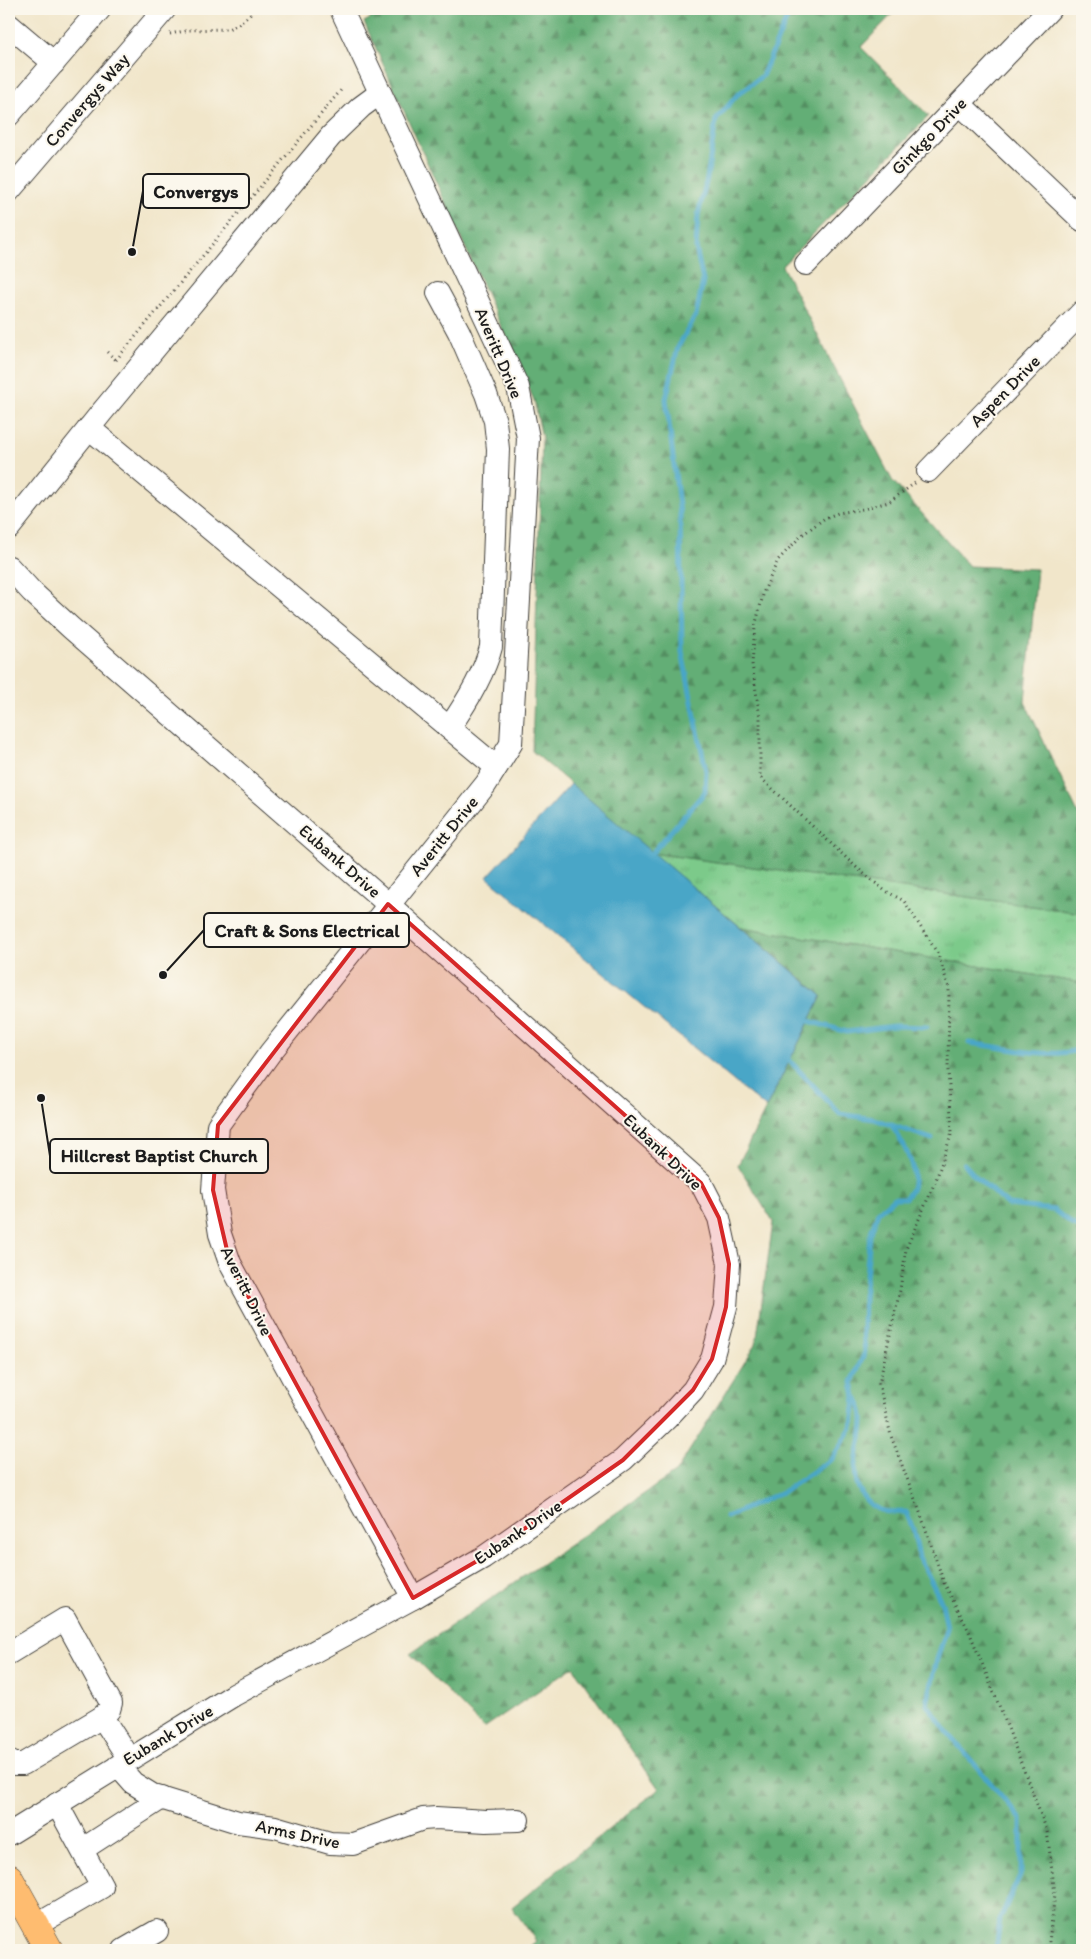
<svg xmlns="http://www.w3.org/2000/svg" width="1091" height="1959" font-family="Itim,sans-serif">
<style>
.grass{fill:url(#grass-tufts);stroke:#4c7353}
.forest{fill:url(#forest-firs);stroke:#406549}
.water{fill:#48a6c7;stroke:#326172}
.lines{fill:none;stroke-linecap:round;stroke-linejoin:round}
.stream{stroke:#48a6c7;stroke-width:5}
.minor-casing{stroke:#3c3a36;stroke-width:24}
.major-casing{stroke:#3c3a36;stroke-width:29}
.path{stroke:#3c3a36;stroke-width:3;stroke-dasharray:1 4;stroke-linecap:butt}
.minor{stroke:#fff;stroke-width:22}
.major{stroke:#febc70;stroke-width:28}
.marked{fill:#d62828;fill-opacity:0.2;stroke:#d62828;stroke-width:4;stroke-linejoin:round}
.labels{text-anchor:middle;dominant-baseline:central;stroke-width:4;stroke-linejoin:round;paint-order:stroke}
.street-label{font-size:18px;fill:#1c1c1c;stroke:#fbf7ec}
.leader{fill:none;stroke:#1c1c1c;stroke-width:2}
.callout-dot{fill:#1c1c1c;stroke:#fbf7ec;stroke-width:2}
.callout{fill:#fbf7ec;stroke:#1c1c1c;stroke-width:2}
.callout-label{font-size:19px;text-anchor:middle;font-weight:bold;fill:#1c1c1c}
</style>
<defs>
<pattern id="grass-tufts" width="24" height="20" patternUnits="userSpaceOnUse" patternTransform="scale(1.25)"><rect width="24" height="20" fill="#7bca8a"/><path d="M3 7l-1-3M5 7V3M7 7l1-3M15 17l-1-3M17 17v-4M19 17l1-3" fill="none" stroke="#6aad76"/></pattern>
<pattern id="forest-firs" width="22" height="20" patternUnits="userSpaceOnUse" patternTransform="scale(1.25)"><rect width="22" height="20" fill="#64ae76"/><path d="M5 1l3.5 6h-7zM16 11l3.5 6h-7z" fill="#528d60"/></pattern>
</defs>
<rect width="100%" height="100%" fill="#fbf7ec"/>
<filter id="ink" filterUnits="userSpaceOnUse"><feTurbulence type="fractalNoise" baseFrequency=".02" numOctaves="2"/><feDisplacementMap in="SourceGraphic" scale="10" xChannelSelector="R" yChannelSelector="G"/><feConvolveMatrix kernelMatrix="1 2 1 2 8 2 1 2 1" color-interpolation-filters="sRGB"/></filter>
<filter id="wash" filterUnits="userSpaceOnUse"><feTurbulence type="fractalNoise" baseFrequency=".0096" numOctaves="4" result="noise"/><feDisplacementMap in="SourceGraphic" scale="20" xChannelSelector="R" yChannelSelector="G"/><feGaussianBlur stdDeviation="1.12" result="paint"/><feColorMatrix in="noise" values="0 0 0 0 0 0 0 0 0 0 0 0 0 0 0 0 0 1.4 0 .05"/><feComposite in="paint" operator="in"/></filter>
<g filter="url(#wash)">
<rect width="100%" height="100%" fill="#f1e6ca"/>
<!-- grass -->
<polygon class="grass" points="652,853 1082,913 1082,983 741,927"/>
<!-- forest -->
<g class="forest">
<polygon points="388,9 897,9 861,47 929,116 782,266 892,480 969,566 1037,569 1025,702 1082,822 1082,913 652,853 532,751 542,438 534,400 364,22"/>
<polygon points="741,927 1082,983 1082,1950 526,1950 536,1941 512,1907 659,1789 573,1667 484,1728 410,1654 676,1472 756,1344 773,1222 738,1165 822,996"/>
</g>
<!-- water -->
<polygon class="water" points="571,784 822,996 766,1108 487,877"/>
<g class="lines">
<!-- stream -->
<g class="stream">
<polyline points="652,853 705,792 706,771 682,652 680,514 666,399 678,347 696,315 703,281 696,248 698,215 707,178 716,120 737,95 762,76 791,9"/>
<polyline points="809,1021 847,1032 894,1026 927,1027"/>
<path d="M 969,1043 C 1006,1047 1045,1060 1082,1049"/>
<polyline points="790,1061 840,1114 874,1119 932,1139"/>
<polyline points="964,1164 978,1179 1008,1205 1054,1210 1073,1225 1082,1227"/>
<path d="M 855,1396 C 880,1428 836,1468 867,1501 C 878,1513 891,1513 906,1512 L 913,1529 L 919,1557 L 942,1603 L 947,1628 L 937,1659 L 927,1704 L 948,1733 L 1021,1819 L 1021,1873 L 1000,1919 L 996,1950"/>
<path d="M 727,1517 L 784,1491 L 832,1459 L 852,1426 L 855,1396 L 852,1382 L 865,1352 L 863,1330 L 864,1297 L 870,1235 L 878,1212 L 894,1198 L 905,1198 C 908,1195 911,1191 912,1188 C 918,1166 902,1142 891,1124"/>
</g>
</g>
</g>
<g filter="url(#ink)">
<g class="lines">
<defs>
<g id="minor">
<polyline points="341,9 518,387 528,438 511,744 486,784 270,1053 218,1125 213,1190 220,1234 230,1263 413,1598"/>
<polyline points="9,25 54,63"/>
<polyline points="960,104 1082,220"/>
<polyline points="9,115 100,9"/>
<polyline points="9,191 165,9"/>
<polyline points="806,264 1050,9"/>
<path d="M 438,293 L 459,332 L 486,394 L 495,421 L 498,449 L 491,647 C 484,674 465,705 449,728"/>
<polyline points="89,428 496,767"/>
<polyline points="928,471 1082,312"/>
<polyline points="9,528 102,412 331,136 361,107 380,93"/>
<polyline points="9,567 32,592 71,628 388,904 701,1183 719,1218 729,1264 726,1307 712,1359 693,1390 667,1418 623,1460 484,1557 413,1598 234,1695 9,1834"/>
<polyline points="9,1653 65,1619 111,1703 109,1710 102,1717 23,1764 14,1764 9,1761"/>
<polyline points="102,1717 129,1759"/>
<polyline points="118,1766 133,1783 154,1796 238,1822 275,1827 330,1843 353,1844 423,1819 436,1818 486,1821 518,1820"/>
<polyline points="83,1849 162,1798"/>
<polyline points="35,1926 102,1887 57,1804"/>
<polyline points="124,1950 157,1931"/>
</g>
<polyline id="major" points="9,1878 49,1950"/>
</defs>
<!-- minor casing -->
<use href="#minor" class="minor-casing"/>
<!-- major casing -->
<use href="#major" class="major-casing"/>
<!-- path -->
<g class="path">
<polyline points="170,34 189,30 228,29 242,22 255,9"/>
<polyline points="107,352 116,360"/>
<polyline points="116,360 341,90"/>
<polyline points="915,483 889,502 863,509 838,513 825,518 802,535 778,560 764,591 755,627 752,664 760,718 760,777 856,867 884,890 904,901 938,954 949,988 948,1071 952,1132 936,1180 906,1249 900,1290 879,1384 891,1436 921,1515 944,1583 969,1631 1006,1723 1047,1831 1055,1894 1048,1950"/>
</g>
<!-- minor -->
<use href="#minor" class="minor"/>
<!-- major -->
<use href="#major" class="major"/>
</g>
</g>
<!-- marked area -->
<path class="marked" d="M 388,904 L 701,1183 L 719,1218 L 729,1264 L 726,1307 L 712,1359 L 693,1390 L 623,1460 L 484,1557 L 413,1598 L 230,1263 L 213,1190 L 218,1125 Z"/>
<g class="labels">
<!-- street labels -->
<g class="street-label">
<text transform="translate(87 100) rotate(-49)">Convergys Way</text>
<text transform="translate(929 136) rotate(-46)">Ginkgo Drive</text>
<text transform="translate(499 353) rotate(67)">Averitt Drive</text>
<text transform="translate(1005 391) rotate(-46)">Aspen Drive</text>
<text transform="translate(444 836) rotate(-51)">Averitt Drive</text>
<text transform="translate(340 861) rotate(41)">Eubank Drive</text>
<text transform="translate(663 1152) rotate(44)">Eubank Drive</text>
<text transform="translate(247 1291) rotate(64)">Averitt Drive</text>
<text transform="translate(518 1532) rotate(-34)">Eubank Drive</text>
<text transform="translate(168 1735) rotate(-31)">Eubank Drive</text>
<text transform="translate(298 1834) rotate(12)">Arms Drive</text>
</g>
</g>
<!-- callouts -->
<path class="leader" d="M132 252L143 191M163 975L204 930M41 1098L50 1156"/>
<g class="callout-dot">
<circle cx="132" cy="252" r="5"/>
<circle cx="163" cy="975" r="5"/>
<circle cx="41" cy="1098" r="5"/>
</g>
<g class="callout">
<rect x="143" y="174" width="106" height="34" rx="5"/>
<rect x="204" y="913" width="205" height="34" rx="5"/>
<rect x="50" y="1139" width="218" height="34" rx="5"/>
</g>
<g class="callout-label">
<text x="196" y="198">Convergys</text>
<text x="307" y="937">Craft &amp; Sons Electrical</text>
<text x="159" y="1162">Hillcrest Baptist Church</text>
</g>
<!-- margin -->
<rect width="1091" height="1959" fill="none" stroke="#fbf7ec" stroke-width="30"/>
</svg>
